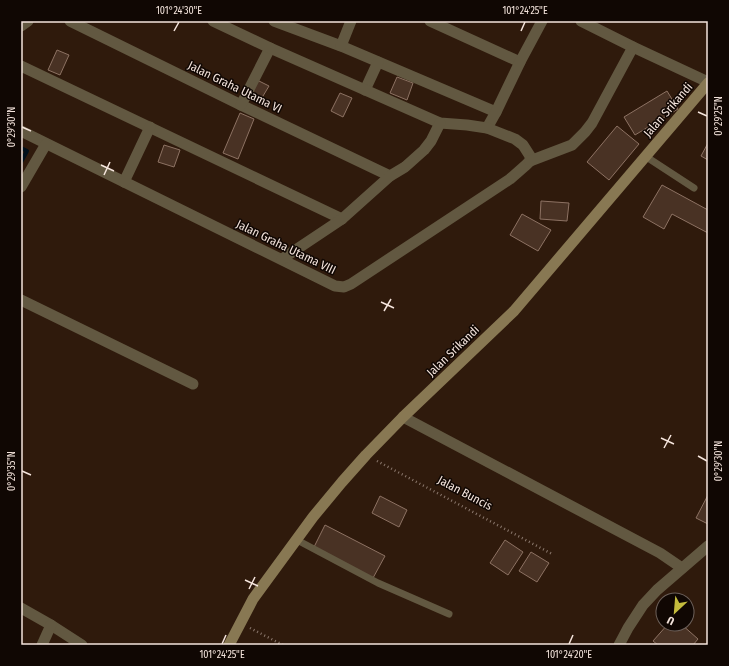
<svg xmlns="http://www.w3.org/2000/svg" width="729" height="666" font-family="'Fira Sans Condensed',sans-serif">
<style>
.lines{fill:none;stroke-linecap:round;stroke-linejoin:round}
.stream{stroke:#01101b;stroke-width:4}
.building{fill:#493224;stroke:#8d7263}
.path{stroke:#8b786d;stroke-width:2.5;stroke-dasharray:1 3;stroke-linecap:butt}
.service{stroke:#625841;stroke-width:7}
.minor{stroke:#625841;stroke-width:11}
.secondary{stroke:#887853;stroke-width:11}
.ticks{fill:none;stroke:#f5e5dd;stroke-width:1.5}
.labels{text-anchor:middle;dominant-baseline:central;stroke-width:3;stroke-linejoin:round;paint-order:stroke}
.street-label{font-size:12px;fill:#f5e5dd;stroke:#100703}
.neatline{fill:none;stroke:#f5e5dd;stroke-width:1.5}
.ticks-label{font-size:10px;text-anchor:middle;fill:#f5e5dd}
</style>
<rect width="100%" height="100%" fill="#2f1a0c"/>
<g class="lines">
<!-- stream -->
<polyline class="stream" points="21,148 27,151 21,162"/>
</g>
<!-- building -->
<g class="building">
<polygon points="57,50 69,55 60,75 48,70"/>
<polygon points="397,77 413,83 407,100 390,93"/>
<polygon points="255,79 269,86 260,101 247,94"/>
<polygon points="667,91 678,109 635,135 624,117"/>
<polygon points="340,93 352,98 343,117 331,111"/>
<polygon points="240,113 254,119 238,159 223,153"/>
<polygon points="617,126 639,144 609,180 587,162"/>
<polygon points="708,143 708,160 701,156"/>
<polygon points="164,145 180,150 174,167 158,162"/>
<polygon points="662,185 708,210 708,233 672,214 664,229 643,217"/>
<polygon points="541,201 569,203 567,221 540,219"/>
<polygon points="522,214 551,230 538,251 510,235"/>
<polygon points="708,495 708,524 696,518"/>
<polygon points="380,496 407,510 399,527 372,513"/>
<polygon points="325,525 385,556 373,578 314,547"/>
<polygon points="505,540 523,552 508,575 490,563"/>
<polygon points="531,552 549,563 537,582 519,571"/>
<polygon points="668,624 681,624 698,639 693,645 658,645 653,641"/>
</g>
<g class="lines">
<!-- path -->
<g class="path">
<polyline points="377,461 552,554"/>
<polyline points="250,628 283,645"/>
</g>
<!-- service -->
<g class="service">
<polyline points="645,156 694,188"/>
<polyline points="297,540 378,583 449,614"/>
</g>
<!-- minor -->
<g class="minor">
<polyline points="70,21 241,105 390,176"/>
<polyline points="274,21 341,46 496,112"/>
<polyline points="430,21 520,62"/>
<polyline points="581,21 633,47 708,82"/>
<polyline points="21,26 28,21"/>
<polyline points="341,46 351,21"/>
<polyline points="21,66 342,219"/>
<polyline points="365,90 378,62"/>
<polyline points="241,105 270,48"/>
<polyline points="487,128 496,112 520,62 542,21"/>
<polyline points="21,131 335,286 344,287 351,284 510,179 526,165 530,161 530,156 523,145 515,139 487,128 467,125 440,123 270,48 213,21"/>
<polyline points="530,161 572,145 585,132 592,123 633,47"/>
<polyline points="124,182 150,127"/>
<polyline points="21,187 46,144"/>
<polyline points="282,259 342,219 390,176 405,167 424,150 431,141 440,123"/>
<polyline points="21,300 193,384"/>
<polyline points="403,417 660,553 682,568"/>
<polyline points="21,608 51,625 82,645"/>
<polyline points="42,645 51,625"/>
<polyline points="619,645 628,628 643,605 657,590 708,546"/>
</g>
<!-- secondary -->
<polyline class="secondary" points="229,645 253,599 313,517 342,482 366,455 403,417 514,311 708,83"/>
</g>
<!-- ticks -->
<path class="ticks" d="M 174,31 L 179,22M 521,31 L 525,22M 698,112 L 707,116M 22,127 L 31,131M 101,165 L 114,171M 104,175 L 110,162M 381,302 L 394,308M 384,311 L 391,299M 661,438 L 674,444M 664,448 L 671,435M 698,456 L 707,461M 22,471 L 31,475M 245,580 L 258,586M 249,589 L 255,577M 222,644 L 226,635M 569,644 L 573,635"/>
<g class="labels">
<!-- street labels -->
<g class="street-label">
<text transform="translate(235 87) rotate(26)">Jalan Graha Utama VI</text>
<text transform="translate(668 110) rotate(-49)">Jalan Srikandi</text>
<text transform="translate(286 247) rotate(26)">Jalan Graha Utama VIII</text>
<text transform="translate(453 351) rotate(-44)">Jalan Srikandi</text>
<text transform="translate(465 493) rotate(28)">Jalan Buncis</text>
</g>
</g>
<!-- border -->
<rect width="729" height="666" fill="none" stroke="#100703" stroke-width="44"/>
<!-- north arrow -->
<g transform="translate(675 612) rotate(206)"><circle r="19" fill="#100703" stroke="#6c605a"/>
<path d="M0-3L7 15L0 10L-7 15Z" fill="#c4bc3d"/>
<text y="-6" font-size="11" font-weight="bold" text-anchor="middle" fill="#f5e5dd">U</text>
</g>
<rect x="22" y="22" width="685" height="622" class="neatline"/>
<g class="ticks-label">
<text x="179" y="14">101°24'30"E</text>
<text x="525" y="14">101°24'25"E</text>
<text transform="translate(718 116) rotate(-90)" y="4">0°29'25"N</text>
<text transform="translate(11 127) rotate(-90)" y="4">0°29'30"N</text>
<text transform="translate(718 461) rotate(-90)" y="4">0°29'30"N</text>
<text transform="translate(11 471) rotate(-90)" y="4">0°29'35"N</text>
<text x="222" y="658">101°24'25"E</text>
<text x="569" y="658">101°24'20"E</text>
</g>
</svg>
